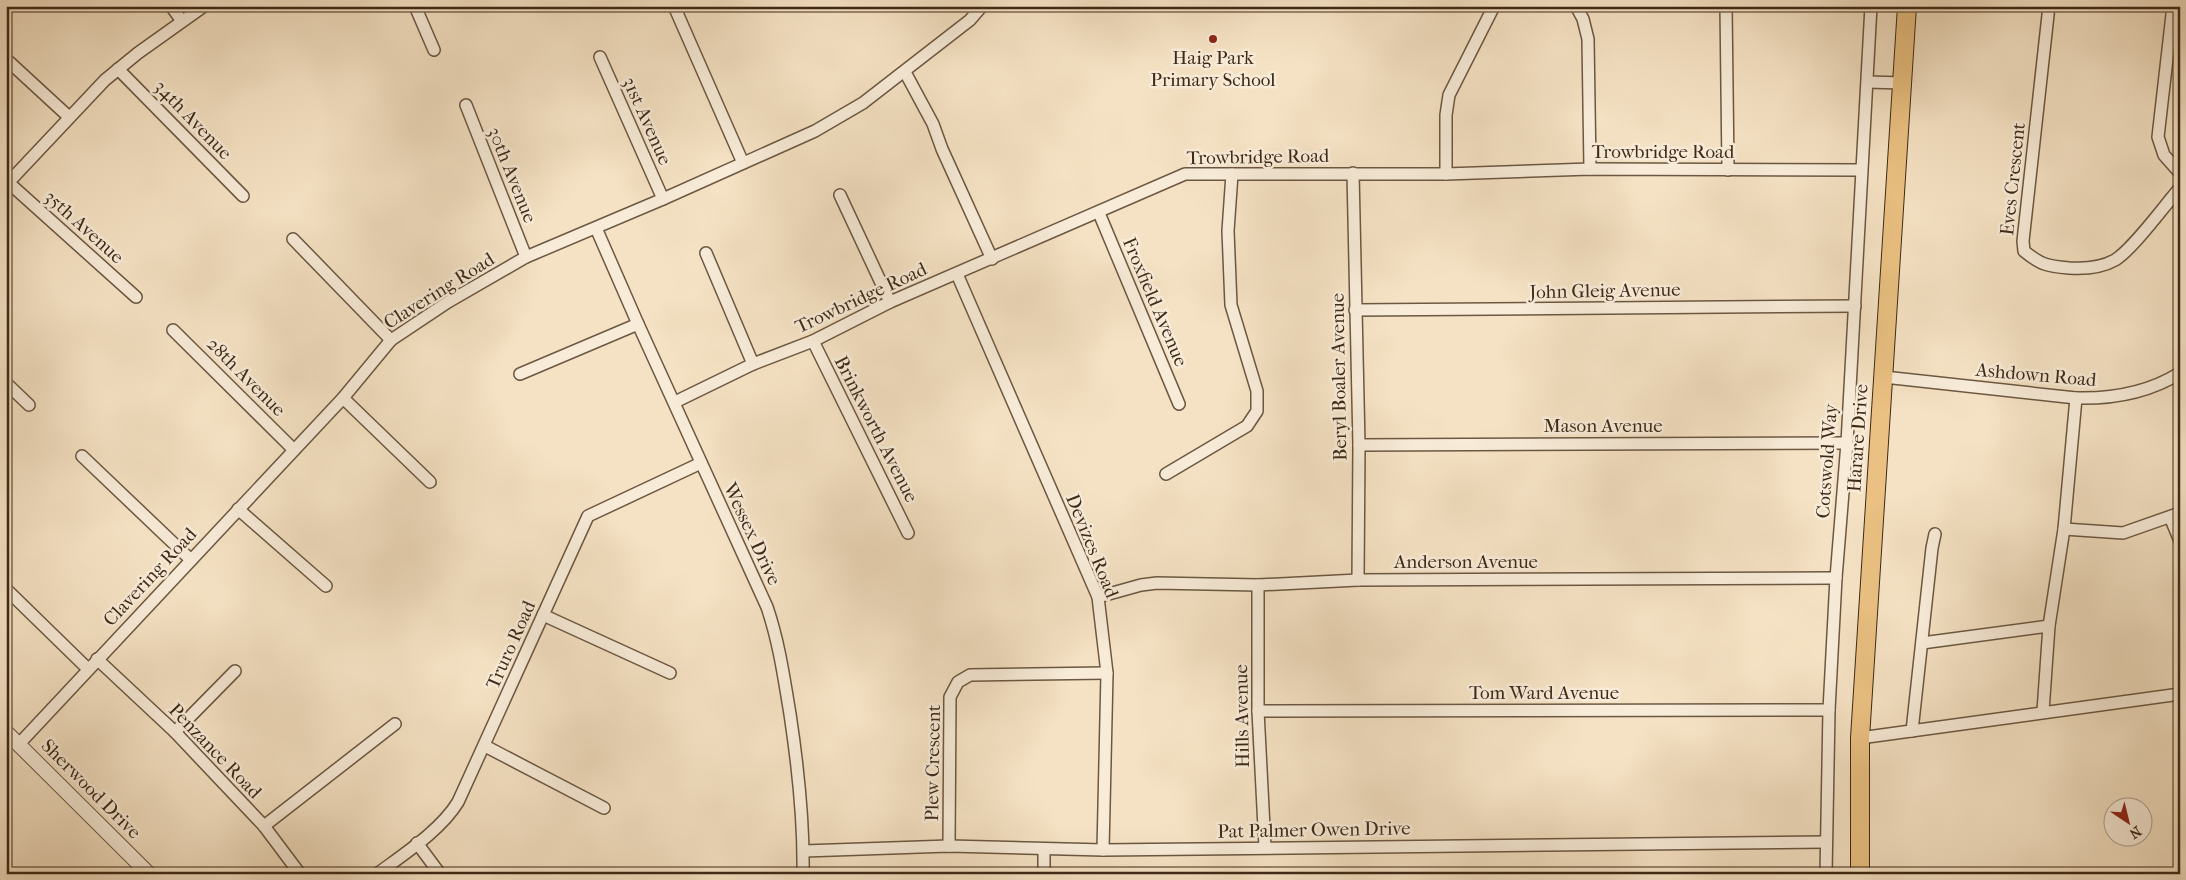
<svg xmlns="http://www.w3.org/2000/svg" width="2186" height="880" font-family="'IM FELL French Canon',serif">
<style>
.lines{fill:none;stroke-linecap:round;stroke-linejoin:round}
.minor-casing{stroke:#6c5742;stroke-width:14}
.tertiary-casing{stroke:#6c5742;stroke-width:16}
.primary-casing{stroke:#3e2917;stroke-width:20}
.minor{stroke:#f8ecd9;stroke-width:11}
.tertiary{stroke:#f8ecd9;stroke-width:14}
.primary{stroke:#eac182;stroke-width:18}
.poi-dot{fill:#8f2418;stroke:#f8ecd9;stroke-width:2}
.labels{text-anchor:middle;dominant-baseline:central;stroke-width:5;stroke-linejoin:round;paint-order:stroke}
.poi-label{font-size:19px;fill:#3e2917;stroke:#f8ecd9}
.street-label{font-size:19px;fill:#3e2917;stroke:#f8ecd9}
</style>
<rect width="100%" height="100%" fill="#f5e2c4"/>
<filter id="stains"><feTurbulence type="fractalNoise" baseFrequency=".004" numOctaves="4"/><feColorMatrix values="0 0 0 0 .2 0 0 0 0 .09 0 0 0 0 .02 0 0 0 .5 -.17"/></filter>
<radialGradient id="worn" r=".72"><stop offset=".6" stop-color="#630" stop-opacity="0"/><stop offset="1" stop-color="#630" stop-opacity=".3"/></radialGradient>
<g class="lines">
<defs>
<g id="minor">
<polyline points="171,6 182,21"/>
<polyline points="415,6 434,50"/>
<polyline points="674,6 743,163"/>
<polyline points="1576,6 1583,19 1588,39 1590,169"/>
<polyline points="1726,6 1728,170"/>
<path d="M 2049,6 L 2023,241 L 2024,251 C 2041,265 2047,266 2069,268 C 2085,269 2101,268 2115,260 C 2133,249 2164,206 2180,188"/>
<polyline points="2173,6 2158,137 2164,155 2180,173"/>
<polyline points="600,57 663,199"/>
<polyline points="6,59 69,117"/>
<polyline points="118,69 243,196"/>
<polyline points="905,72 933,124 942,149 992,259"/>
<polyline points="1868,82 1903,83"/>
<polyline points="466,105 526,257"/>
<polyline points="1353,173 1359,445 1358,580"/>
<polyline points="1446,174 1446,115 1449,95 1494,6"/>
<polyline points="9,183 136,297"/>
<polyline points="6,185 105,80 138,53 204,6"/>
<polyline points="840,195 890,302"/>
<polyline points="1099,213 1179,404"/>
<path d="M 596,228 L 638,324 L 767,607 C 779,642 784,678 790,714 C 798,767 804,820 803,874"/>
<polyline points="293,239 391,340"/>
<polyline points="706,253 753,364"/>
<polyline points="957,274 1098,597 1107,673 1103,850"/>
<polyline points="1355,310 1855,306"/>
<polyline points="173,330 294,450"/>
<polyline points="813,341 908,533"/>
<polyline points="520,374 638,324"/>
<path d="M 1884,377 L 2076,398 C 2113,399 2148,393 2180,373"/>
<polyline points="6,383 29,405"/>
<polyline points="343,398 430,482"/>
<polyline points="675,402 753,364 813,341 890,302 1185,174 1446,174 1590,169 1861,170"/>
<polyline points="1359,445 1847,443"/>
<polyline points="82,456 190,559"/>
<polyline points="1166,474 1247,426 1257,411 1257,391 1231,305 1228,231 1232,174"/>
<polyline points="238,509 326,586"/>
<polyline points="2170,517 2180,541"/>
<polyline points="2064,529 2123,533 2180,513"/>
<polyline points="1258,585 1258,711 1265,847"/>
<polyline points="6,589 88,669"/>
<polyline points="1098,597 1141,585 1157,583 1258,585 1358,580 1836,578"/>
<polyline points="543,615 670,673"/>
<polyline points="1922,643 2049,626"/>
<polyline points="97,659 175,732 264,826 300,874"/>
<polyline points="1258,711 1829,710"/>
<polyline points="2043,711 2049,626 2064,529 2076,398"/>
<polyline points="1912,731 1932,548 1935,534"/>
<polyline points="175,732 235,671"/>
<polyline points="1860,738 2180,694"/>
<polyline points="19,744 343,398 391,340 448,302 526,257 663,199 815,131 863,103 970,20 982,6"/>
<polyline points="485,746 604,808"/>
<polyline points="264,826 395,724"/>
<polyline points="417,843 440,874"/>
<polyline points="949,846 950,697 958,682 970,675 1107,673"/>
<polyline points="804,851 949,846 1103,850 1826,842"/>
<path d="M 377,874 C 404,854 441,830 458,802 L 588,516 L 701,463"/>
<polyline points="1044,874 1044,849"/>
<polyline points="1826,874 1829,710 1836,578 1847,443 1871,6"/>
</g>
<polyline id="tertiary" points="6,732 149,874"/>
<polyline id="primary" points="1860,874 1860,738 1907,6"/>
</defs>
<!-- minor casing -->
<use href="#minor" class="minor-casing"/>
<!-- tertiary casing -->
<use href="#tertiary" class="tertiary-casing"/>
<!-- primary casing -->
<use href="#primary" class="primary-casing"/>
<!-- minor -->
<use href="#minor" class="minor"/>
<!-- tertiary -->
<use href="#tertiary" class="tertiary"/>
<!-- primary -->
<use href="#primary" class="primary"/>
</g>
<!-- markers -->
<circle class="poi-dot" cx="1213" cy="39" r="5"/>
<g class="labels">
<!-- poi labels -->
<g class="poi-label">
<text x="1213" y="58">Haig Park<tspan x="1213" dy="22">Primary School</tspan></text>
</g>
<!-- street labels -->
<g class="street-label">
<text transform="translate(193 120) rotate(46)">34th Avenue</text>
<text transform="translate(647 121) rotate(66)">31st Avenue</text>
<text x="1663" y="152">Trowbridge Road</text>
<text transform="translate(1258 157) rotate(-1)">Trowbridge Road</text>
<text transform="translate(512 175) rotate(68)">30th Avenue</text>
<text transform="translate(2013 179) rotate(-84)">Eves Crescent</text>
<text transform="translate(84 227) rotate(42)">35th Avenue</text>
<text transform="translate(439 291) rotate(-32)">Clavering Road</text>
<text transform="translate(1605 291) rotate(-1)">John Gleig Avenue</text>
<text transform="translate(861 298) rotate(-25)">Trowbridge Road</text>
<text transform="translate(1155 302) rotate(67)">Froxfield Avenue</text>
<text transform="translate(2036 375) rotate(5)">Ashdown Road</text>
<text transform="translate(246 377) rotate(45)">28th Avenue</text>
<text transform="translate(1339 377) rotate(-91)">Beryl Boaler Avenue</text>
<text x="1603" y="426">Mason Avenue</text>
<text transform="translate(876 429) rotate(63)">Brinkworth Avenue</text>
<text transform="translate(1858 438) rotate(-86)">Harare Drive</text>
<text transform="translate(1827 461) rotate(-86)">Cotswold Way</text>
<text transform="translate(752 534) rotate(65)">Wessex Drive</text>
<text transform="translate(1092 546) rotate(68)">Devizes Road</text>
<text x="1466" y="562">Anderson Avenue</text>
<text transform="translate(150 577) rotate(-47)">Clavering Road</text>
<text transform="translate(511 645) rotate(-66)">Truro Road</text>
<text x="1544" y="693">Tom Ward Avenue</text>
<text transform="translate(1242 716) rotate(-91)">Hills Avenue</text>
<text transform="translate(215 751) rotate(46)">Penzance Road</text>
<text transform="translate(933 763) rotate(-89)">Plew Crescent</text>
<text transform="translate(91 789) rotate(45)">Sherwood Drive</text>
<text transform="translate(1314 830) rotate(-1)">Pat Palmer Owen Drive</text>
</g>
</g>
<!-- margin -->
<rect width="2186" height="880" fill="none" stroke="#f5e2c4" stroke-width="25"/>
<rect x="8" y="8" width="2171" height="865" fill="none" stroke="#3e2917" stroke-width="2.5"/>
<rect x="12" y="12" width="2161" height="855" fill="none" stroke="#3e2917"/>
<!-- north arrow -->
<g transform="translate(2128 822) rotate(145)"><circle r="24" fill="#f8ecd9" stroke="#ae9e8b"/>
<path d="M0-4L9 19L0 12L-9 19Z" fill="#8f2418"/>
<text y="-8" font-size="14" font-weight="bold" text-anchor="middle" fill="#3e2917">N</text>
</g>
<rect width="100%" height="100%" filter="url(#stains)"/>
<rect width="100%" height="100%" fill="url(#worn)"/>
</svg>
